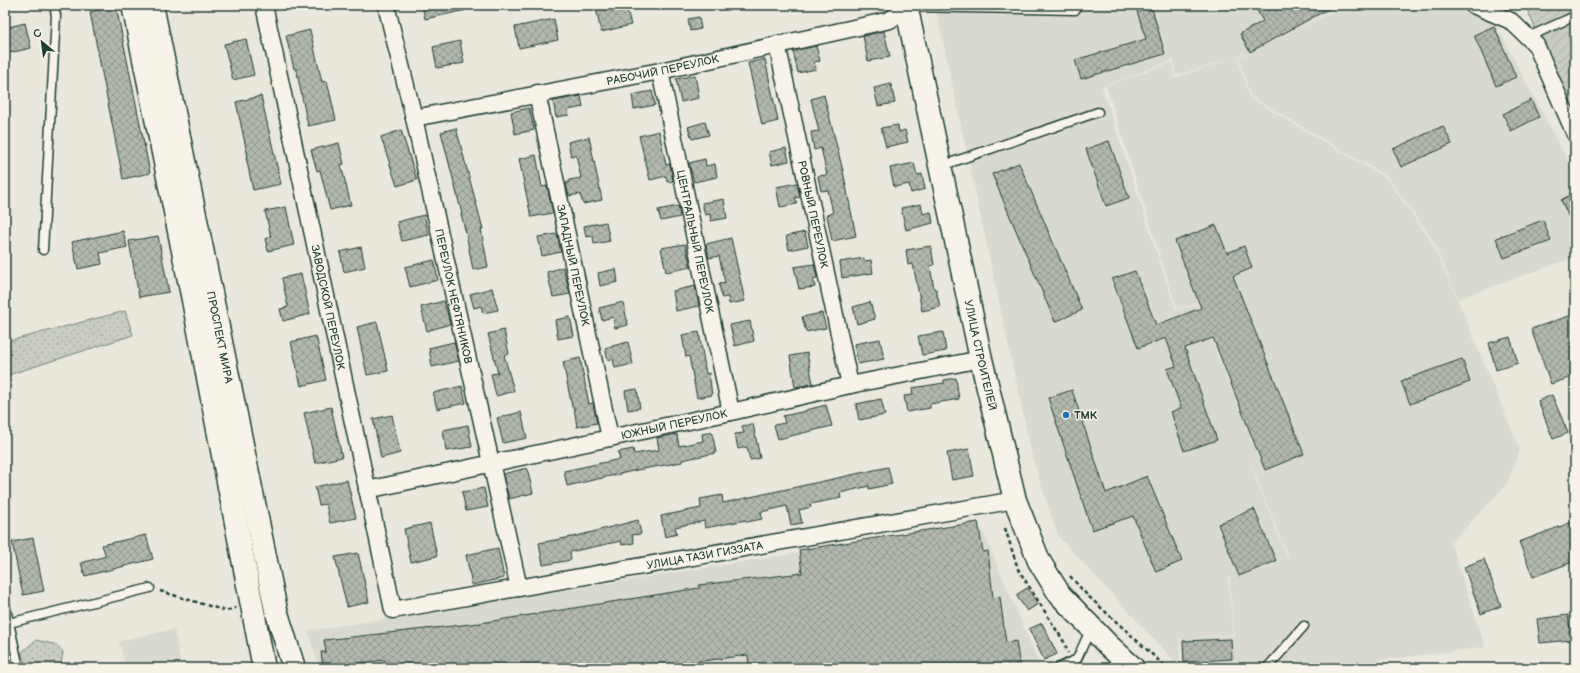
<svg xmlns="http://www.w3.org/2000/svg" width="1580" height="673" font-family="'Balsamiq Sans',sans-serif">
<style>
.built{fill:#d9dacf;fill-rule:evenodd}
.grass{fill:url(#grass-dots);stroke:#74847a}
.garden{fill:url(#garden-furrows);stroke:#74847a}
.building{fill:url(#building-cross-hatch);stroke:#1f3d34}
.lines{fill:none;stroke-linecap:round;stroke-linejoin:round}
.lane-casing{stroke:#1f3d34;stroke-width:11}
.street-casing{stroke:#1f3d34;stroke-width:19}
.secondary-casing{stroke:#1f3d34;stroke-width:25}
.path{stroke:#1f3d34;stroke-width:2.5;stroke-dasharray:4 3;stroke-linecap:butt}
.lane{stroke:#f7f3e8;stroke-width:8}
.street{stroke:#f7f3e8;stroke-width:16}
.secondary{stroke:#f7f3e8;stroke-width:22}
.poi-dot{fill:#1f6fb2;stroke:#f7f3e8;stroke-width:1.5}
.labels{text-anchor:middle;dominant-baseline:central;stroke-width:3;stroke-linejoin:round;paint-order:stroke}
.street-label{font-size:11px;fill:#1f3d34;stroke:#f7f3e8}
.poi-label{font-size:11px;font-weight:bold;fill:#1f3d34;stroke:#f7f3e8;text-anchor:start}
</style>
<defs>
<pattern id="grass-dots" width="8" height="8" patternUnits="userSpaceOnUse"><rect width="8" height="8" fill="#c8ccc1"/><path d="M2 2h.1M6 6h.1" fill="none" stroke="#abb0a6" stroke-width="1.8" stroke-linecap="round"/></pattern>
<pattern id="garden-furrows" width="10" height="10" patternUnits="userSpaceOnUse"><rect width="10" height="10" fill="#c8ccc1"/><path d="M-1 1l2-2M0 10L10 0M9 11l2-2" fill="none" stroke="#abb0a6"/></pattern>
<pattern id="building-cross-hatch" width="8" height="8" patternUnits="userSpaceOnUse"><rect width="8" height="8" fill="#b2b8ae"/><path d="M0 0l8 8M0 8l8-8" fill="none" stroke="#90978e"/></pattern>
</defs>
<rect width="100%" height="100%" fill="#eae8dd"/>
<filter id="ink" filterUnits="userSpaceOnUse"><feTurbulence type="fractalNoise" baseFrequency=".025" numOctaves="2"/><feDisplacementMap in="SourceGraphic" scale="8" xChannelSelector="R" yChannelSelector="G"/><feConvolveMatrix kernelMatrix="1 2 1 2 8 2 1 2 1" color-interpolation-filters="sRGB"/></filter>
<g filter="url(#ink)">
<!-- built -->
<g class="built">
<path d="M 935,5 L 1343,5 L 1238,57 L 1175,76 L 1173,60 L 1102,87 L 1176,310 L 1197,305 L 1254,444 L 1198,303 L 1177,309 L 1106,86 L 1172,62 L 1174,78 L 1238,57 L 1249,97 L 1386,178 L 1429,237 L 1458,300 L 1520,450 L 1507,484 L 1451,543 L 1485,647 L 1318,668 L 1237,668 L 1236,665 L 1182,668 L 1182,638 L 1180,638 L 1180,667 L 1058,536 L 1033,460 ZM 1261,460 L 1251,464 L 1288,557 L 1248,571 L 1287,557 L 1250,464 ZM 1228,577 L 1229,577 L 1234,635 L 1189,637 L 1233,634 Z"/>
<polygon points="1346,5 1458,5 1496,25 1575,174 1575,257 1458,299 1431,237 1387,177 1250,96 1239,57"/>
<polygon points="980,524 1041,668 319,668 308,631"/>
<polygon points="174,629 182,668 126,668 119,641"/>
</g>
<!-- grass -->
<g class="grass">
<polygon points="125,311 133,335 5,376 5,342"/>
<polygon points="36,640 57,645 63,652 61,664 59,668 32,668 26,665 21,653"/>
</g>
<!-- garden -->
<polygon class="garden" points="1525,5 1575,5 1575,118"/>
<!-- building -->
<g class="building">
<polygon points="422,5 465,5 466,10 425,19"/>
<polygon points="612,5 626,5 631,25 601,32 596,8"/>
<polygon points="1135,5 1151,5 1165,54 1081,79 1075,60 1146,39"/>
<polygon points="1254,5 1335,5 1250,52 1240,34 1263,21"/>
<polygon points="116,6 150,173 123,179 90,12"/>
<polygon points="699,17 701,29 690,31 688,19"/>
<polygon points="554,19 558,40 519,48 515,27"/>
<polygon points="25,23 31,48 5,54 5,28"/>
<polygon points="1494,26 1516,77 1496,86 1474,35"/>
<polygon points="310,30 322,82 327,81 336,120 308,126 296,68 294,69 286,36"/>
<polygon points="884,31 890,57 868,61 863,36"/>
<polygon points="246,39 254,75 233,80 224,44"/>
<polygon points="460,41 464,63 437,68 433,47"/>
<polygon points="816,46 820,61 814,62 816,69 798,73 793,51"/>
<polygon points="765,59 778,121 762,125 748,63"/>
<polygon points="695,75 699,98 681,102 676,79"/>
<polygon points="891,84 895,103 878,106 874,88"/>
<polygon points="652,91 655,105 634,109 632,95"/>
<polygon points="824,95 843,171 856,236 832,241 827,215 833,213 828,190 821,191 818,176 827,175 821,148 814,150 811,132 819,131 811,99"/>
<polygon points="261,96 281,184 253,190 246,157 248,157 236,102"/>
<polygon points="581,96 583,107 568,110 569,115 556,117 553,101"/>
<polygon points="1531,100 1539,117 1511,131 1503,114"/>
<polygon points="529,108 534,130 515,134 511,112"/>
<polygon points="705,122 709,135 692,139 688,127"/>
<polygon points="898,125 899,132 905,130 908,142 886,147 881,128"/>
<polygon points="1443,126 1452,144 1401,167 1393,149"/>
<polygon points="456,128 483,229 481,229 488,267 473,270 466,233 461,214 462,214 441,132"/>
<polygon points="401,130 417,180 397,186 381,137"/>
<polygon points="659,131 666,165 670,164 673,181 667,182 666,176 650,180 639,136"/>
<polygon points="589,137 602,200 583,204 580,194 569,196 566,183 569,182 569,180 581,178 576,155 571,156 568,142"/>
<polygon points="1109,141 1129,198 1106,206 1086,149"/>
<polygon points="339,143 344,164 341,165 351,205 330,210 320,170 317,171 311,150"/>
<polygon points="786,148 789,161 772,165 769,152"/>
<polygon points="536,155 542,187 547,186 553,213 531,217 519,159"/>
<polygon points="705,159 706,166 715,164 717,177 694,182 689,163"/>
<polygon points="914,163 917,175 922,174 925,189 911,193 909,184 894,187 890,168"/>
<polygon points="1019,163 1082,310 1055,322 992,174"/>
<polygon points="797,183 800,197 795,198 797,204 780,207 776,187"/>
<polygon points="1570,195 1575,205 1575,230 1561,200"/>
<polygon points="724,199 727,218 711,221 710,214 705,215 702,203"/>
<polygon points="921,204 923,214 931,212 933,223 906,230 901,208"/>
<polygon points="678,206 680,217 661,221 658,210"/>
<polygon points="286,207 294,245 268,251 265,239 271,237 265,211"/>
<polygon points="424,215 429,235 402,241 397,222"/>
<polygon points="1543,220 1551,241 1504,258 1496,238"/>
<polygon points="606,222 610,241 594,244 593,236 586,237 584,226"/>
<polygon points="1216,225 1227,253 1244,246 1252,268 1233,276 1304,454 1265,470 1213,338 1185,348 1217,440 1184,451 1171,412 1181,408 1167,369 1176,366 1166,338 1138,348 1112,279 1135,271 1156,325 1201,308 1175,241"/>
<polygon points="123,231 127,247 100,253 102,264 78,269 72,242"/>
<polygon points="805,232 808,246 789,250 786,236"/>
<polygon points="557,234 561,252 542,256 538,237"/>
<polygon points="158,236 169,292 139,297 129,241"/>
<polygon points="731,238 745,301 729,304 728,297 722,298 719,284 725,283 719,256 709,258 706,244"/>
<polygon points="685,244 691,267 666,272 661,248"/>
<polygon points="931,246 934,265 930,266 934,289 936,289 940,307 922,311 913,264 908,265 906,250"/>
<polygon points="361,247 365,267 344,272 340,252"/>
<polygon points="864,258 864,261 871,260 873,273 842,278 840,262"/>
<polygon points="434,260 438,280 410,287 405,267"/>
<polygon points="814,264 817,278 813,279 815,287 799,289 794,267"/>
<polygon points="563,267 570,294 553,297 547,272"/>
<polygon points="616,269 618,282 600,286 598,273"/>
<polygon points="301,274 310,314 283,321 280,309 288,307 282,278"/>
<polygon points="695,286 699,306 676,311 673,291"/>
<polygon points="492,288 498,310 483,313 481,306 474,308 470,294"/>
<polygon points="444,301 450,324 427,331 421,307"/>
<polygon points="623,302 628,325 615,328 613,317 602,320 599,308"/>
<polygon points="870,302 875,319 857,324 853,307"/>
<polygon points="822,313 826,328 806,332 802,317"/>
<polygon points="1575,314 1575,376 1551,384 1531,329"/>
<polygon points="570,317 574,336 558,339 555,320"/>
<polygon points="750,321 754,341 735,346 730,325"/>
<polygon points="377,322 388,371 367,375 357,327"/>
<polygon points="504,330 509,354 504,355 514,391 496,396 491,374 498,373 488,334"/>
<polygon points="699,332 706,374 709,373 712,395 697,398 689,356 686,357 682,335"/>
<polygon points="943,332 946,351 922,355 918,336"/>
<polygon points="316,336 326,380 301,386 291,342"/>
<polygon points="1510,337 1518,363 1496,370 1489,343"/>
<polygon points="880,339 884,359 858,364 854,344"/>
<polygon points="454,342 459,361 432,367 429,348"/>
<polygon points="628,342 633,364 615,368 613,359 608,360 605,348"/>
<polygon points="807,353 813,384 795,387 790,356"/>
<polygon points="580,358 589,404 593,403 597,423 577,427 574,407 572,407 563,362"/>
<polygon points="1462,359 1470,382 1410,404 1401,381"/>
<polygon points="956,378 959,399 930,404 930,408 907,412 904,396 913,395 912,388 944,383 944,380"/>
<polygon points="462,386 466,403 437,409 433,393"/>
<polygon points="637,389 640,408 628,410 625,391"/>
<polygon points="1072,390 1106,493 1147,476 1182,561 1156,572 1133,516 1092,530 1048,398"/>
<polygon points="1552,395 1568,433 1553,439 1538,401"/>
<polygon points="881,399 885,415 859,420 856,404"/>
<polygon points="826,405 832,426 778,439 774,425 785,423 783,416 806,411 806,410"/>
<polygon points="331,407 342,457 315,463 304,413"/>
<polygon points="521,412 527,438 503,443 497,418"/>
<polygon points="392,415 400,453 381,458 373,419"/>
<polygon points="753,424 760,458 750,460 747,447 738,449 735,434 744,433 742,426"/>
<polygon points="468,425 472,447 446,451 443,430"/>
<polygon points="712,432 716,453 682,460 682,462 637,470 567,486 564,471 620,459 618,452 633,449 634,454 659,450 657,438 677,434 679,446 703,441 702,434"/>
<polygon points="969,449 974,476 952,480 947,453"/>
<polygon points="888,467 892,484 869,489 869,486 840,493 841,498 810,504 811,507 799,510 802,523 791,525 787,506 761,512 762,519 747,522 746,520 705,528 704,521 675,527 677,534 665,537 661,516 701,508 700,499 722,495 723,503"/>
<polygon points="527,468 533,493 509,499 503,474"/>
<polygon points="347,480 356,518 330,523 326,504 319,505 315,487"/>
<polygon points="484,488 488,507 466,511 462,492"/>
<polygon points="1254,509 1276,561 1239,576 1218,524"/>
<polygon points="638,520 641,534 632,535 634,543 622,545 621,541 570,552 571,560 543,565 539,543 577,536"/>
<polygon points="1575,521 1575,561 1533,577 1519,542"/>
<polygon points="978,522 983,552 988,551 993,598 1000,597 1006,643 1016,641 1020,668 749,668 748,655 648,668 385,668 385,660 323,667 321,652 326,652 324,640 480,623 699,588 699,585 802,573 799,550"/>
<polygon points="430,523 437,556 411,562 404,529"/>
<polygon points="146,535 153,559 85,576 81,563 106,556 102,545"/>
<polygon points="33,538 44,591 23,595 12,542"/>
<polygon points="498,548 504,578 472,585 466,555"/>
<polygon points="358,553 369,602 347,607 335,557"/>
<polygon points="1484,559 1501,606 1481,614 1464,567"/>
<polygon points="1027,588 1038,604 1027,611 1016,595"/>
<polygon points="1568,615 1571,640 1540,643 1537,619"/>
<polygon points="1042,623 1057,654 1044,660 1029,629"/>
<polygon points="1231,639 1232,659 1184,662 1183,641"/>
</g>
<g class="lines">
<defs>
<g id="lane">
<polyline points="907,7 1075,10"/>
<polyline points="1528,37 1575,16"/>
<polyline points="941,166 1098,112"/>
<polyline points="43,250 56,16 54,5"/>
<polyline points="5,604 19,668"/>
<polyline points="9,623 150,588"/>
<polyline points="1058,668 1077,659 1091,628"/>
<polyline points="1267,668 1304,626"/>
</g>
<g id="street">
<path id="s1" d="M 264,5 L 393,610 L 1015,500"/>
<path id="s2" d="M 386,5 L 414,118 L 519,588"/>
<polyline points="1473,5 1511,21 1536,45 1575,134"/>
<path id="s3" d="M 777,44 L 850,385"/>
<path id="s4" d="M 660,71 L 731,412"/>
<path id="s5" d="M 537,93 L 610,438"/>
<path id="s6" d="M 414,118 L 660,71 L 890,20 L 906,7"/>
<path id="s7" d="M 367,490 L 731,412 L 850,385 L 981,359"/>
</g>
<g id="secondary">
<polyline points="133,5 193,300 264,668"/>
<path id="s8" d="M 152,5 L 276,610 L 294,668"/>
<path id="s9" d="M 906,5 L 981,359 L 1015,500 L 1039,561 L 1060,595 L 1108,645 L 1133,668"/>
</g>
</defs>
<!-- lane casing -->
<use href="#lane" class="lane-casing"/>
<!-- street casing -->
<use href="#street" class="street-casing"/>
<!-- secondary casing -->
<use href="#secondary" class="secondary-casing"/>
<!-- path -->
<g class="path">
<polyline points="867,5 874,9"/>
<polyline points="1005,528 1018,569 1064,642 1068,653"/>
<polyline points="1070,576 1086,594 1167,668"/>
<polyline points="160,591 226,611 236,608"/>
</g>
<!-- lane -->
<use href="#lane" class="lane"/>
<!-- street -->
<use href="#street" class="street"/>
<!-- secondary -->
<use href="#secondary" class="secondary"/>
</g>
</g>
<!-- markers -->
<circle class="poi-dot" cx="1066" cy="415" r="4"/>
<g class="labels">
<!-- street labels -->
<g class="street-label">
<text stroke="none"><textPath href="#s6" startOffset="253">РАБОЧИЙ ПЕРЕУЛОК</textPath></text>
<text stroke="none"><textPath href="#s3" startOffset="174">РОВНЫЙ ПЕРЕУЛОК</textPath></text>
<text stroke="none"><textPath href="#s4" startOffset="174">ЦЕНТРАЛЬНЫЙ ПЕРЕУЛОК</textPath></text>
<text stroke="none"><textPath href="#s5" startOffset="176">ЗАПАДНЫЙ ПЕРЕУЛОК</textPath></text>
<text stroke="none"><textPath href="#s2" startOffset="299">ПЕРЕУЛОК НЕФТЯНИКОВ</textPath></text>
<text stroke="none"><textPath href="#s1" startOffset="309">ЗАВОДСКОЙ ПЕРЕУЛОК</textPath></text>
<text stroke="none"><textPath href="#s8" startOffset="339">ПРОСПЕКТ МИРА</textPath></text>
<text stroke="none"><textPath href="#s9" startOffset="358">УЛИЦА СТРОИТЕЛЕЙ</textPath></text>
<text stroke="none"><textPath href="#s7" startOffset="314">ЮЖНЫЙ ПЕРЕУЛОК</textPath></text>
<text stroke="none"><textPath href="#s1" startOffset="935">УЛИЦА ТАЗИ ГИЗЗАТА</textPath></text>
</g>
<!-- poi labels -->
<g class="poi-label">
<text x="1074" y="415">ТМК</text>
</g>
</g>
<!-- margin -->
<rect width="1580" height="673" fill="none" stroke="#f7f3e8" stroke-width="20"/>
<rect x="10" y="10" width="1560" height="653" fill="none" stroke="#1f3d34" stroke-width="1.5" filter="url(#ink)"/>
<!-- north arrow -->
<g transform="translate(42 42) rotate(331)" stroke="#f7f3e8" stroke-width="3" paint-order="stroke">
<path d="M0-3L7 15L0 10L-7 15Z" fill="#1f3d34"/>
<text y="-6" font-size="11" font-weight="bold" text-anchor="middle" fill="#1f3d34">С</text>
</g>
</svg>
